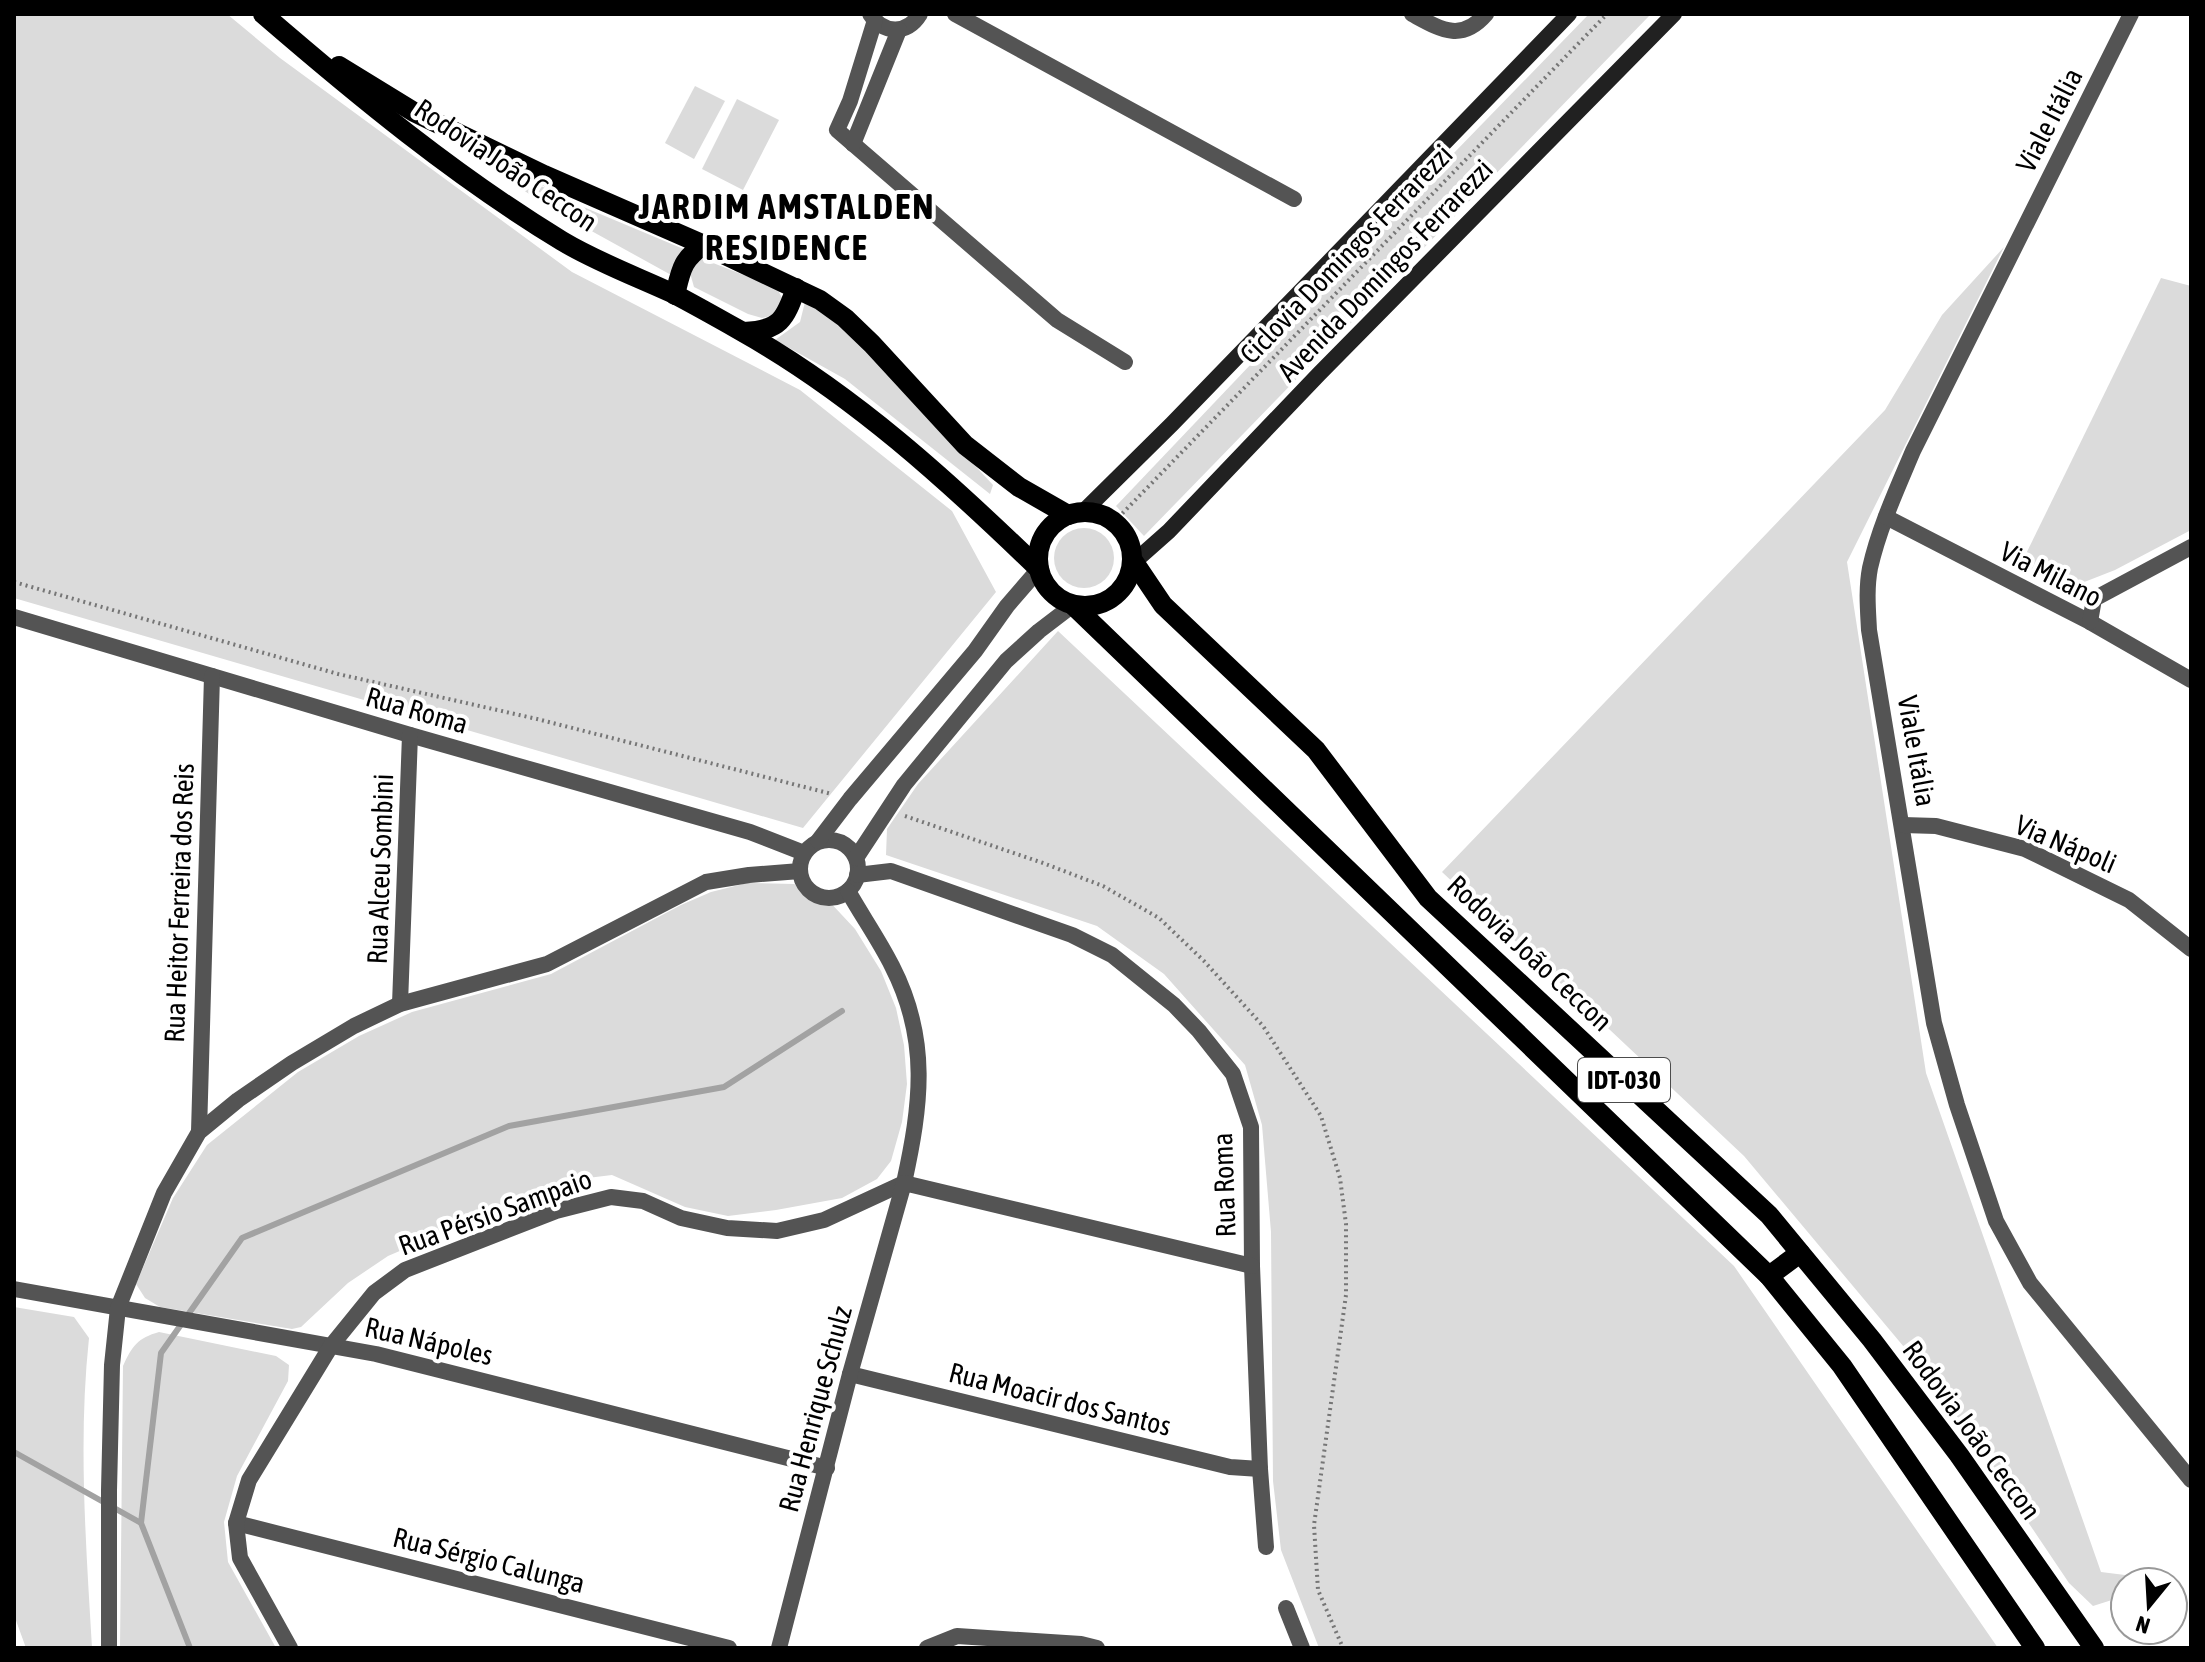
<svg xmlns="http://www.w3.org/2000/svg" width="2205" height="1662" font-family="'Asap Condensed',sans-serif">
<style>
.green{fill:#dbdbdb}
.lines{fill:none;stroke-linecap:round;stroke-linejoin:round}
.stream{stroke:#a2a2a2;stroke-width:6}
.path{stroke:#767676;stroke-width:4;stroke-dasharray:2 4;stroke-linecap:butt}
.minor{stroke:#545454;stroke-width:16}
.secondary{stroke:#212121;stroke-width:16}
.primary{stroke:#000;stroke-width:20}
.labels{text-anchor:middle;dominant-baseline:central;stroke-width:8;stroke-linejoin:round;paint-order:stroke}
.shield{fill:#fff;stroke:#4c4c4c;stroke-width:2}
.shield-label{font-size:26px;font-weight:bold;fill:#000}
.street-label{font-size:28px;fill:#000;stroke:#fff}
.district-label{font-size:36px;font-weight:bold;letter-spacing:2px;fill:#000;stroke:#fff}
</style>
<rect width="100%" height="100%" fill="#fff"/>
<!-- green -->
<g class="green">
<polygon points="14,14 227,14 280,58 572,272 800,390 952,511 996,592 803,828 14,598"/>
<polygon points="1589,14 1651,14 1144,536 1116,506 1351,259"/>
<polygon points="695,86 725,101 694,159 665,143"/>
<polygon points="737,99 779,120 743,190 702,169"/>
<polygon points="455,143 581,206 686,250 673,276 548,207"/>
<polygon points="2004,247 1847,562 1926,1073 2101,1572 2125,1575 2129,1582 2125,1582 2125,1590 2115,1599 2093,1606 2069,1583 1935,1384 1744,1156 1442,872 1885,410 1942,315"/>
<polygon points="703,259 777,288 782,298 775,315 762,318 748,314 694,287 690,273 694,262"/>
<polygon points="2161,278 2191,286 2191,530 2115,570 2069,588 2021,564"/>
<polygon points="806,298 816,302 891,375 993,485 990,494 845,379 775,340 800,322"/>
<circle cx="1084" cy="558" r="30"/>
<polygon points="1058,631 1734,1266 1998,1648 1319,1648 1281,1550 1273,1481 1271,1232 1262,1125 1245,1065 1164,974 1097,926 886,855 887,829 918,784"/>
<polygon points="747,883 794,884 827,899 855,929 881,971 896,1008 904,1045 907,1084 902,1122 891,1161 877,1179 842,1198 776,1210 728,1216 685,1207 612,1175 563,1181 388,1256 348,1283 301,1327 292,1329 160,1307 145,1298 136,1284 173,1198 207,1145 298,1072 359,1036 412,1012 551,974 681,905 711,892"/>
<path d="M 14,1307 L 74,1317 L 89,1338 C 78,1441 86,1544 92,1648 L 26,1648 L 14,1615 Z"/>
<path d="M 159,1332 L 276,1356 L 289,1365 L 288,1381 L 237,1476 L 224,1522 L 228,1562 L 276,1648 L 120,1648 L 123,1366 C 132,1346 138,1338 159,1332 Z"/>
</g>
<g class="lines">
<!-- stream -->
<g class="stream">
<polyline points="14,1452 141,1523 190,1648"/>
<polyline points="141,1523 161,1353 242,1238 509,1126 724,1087 842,1011"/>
</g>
<!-- path -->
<g class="path">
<polyline points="1114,522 1607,14"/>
<polyline points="14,582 338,674 537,719 832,794"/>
<polyline points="905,816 1043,863 1103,886 1159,918 1204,961 1263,1026 1321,1116 1340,1178 1346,1224 1346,1295 1314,1525 1318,1590 1343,1648"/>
</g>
<!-- minor -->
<g class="minor">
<path d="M 870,14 C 883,34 907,35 920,14"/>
<polyline points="955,14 1294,199"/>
<path d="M 1412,14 C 1440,29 1461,43 1486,14"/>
<path d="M 2131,14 L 1913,451 C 1897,489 1879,528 1870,568 C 1866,589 1868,610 1869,630 L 1934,1023 L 1957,1105 L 1996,1221 L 2030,1283 L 2191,1480"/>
<polyline points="875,20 850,101 837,130 1057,320 1125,362"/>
<polyline points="853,144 899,30"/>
<polyline points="1886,517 2090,622 2191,680"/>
<polyline points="14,617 410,735 750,832 804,853"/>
<polyline points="2090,622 2094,599 2191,547"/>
<polyline points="1903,825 1936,826 2025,849 2129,900 2191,949"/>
<circle cx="829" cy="869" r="29"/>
<polyline points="818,841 850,799 975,651 1007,606 1039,569"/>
<polyline points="856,858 904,785 1006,661 1039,631 1073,605"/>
<polyline points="857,875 891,871 1072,935 1112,955 1174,1005 1199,1031 1233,1074 1251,1127 1252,1266 1260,1469 1266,1547"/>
<polyline points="400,1004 410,735"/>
<polyline points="199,1132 212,676"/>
<polyline points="14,1289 376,1354 827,1468"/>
<polyline points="850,1374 1230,1467 1260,1469"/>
<polyline points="236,1523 729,1648"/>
<polyline points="1286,1608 1302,1648"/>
<polyline points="109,1648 109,1490 112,1365 118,1308 164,1193 199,1132 238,1100 292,1063 354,1026 400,1004 547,964 706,882 749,875 800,871"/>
<path d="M 290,1648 L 240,1558 L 236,1523 L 249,1480 L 331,1346 L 374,1293 L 405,1270 L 556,1211 L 611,1197 L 643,1201 L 681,1218 L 727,1228 L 777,1231 L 824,1220 L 904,1183 C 921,1105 930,1040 892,966 C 879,940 862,916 848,891"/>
<polyline points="779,1648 850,1374 904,1183 1252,1266"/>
<polyline points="927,1648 957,1636 1081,1644 1097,1648"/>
</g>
<!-- secondary -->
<g class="secondary">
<polyline points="1083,512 1172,424 1569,14"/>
<polyline points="1134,562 1169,531 1319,374 1674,14"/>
</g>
<!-- primary -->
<g class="primary">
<path d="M 263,14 C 358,96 455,176 562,241 C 597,262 635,276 672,293 C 695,305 718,318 741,331 C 853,394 947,480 1039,569"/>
<polyline points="339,66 414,112 544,175 704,245 820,300 845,318 872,344 965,445 1019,487 1068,515"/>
<path d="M 675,295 C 681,270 682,259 704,245"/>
<path d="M 744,332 C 780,330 785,320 796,288"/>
<circle cx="1085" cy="559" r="47"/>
<polyline points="1134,562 1163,605 1316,750 1428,898 1769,1215 1872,1340 1959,1455 2094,1648"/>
<polyline points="1073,605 1769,1276 1842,1366 2035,1648"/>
<polyline points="1769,1276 1800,1253"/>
</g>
</g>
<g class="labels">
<!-- shield labels -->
<rect class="shield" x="1578" y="1058" width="92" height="44" rx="6"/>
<g class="shield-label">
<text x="1624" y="1080">IDT-030</text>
</g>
<!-- street labels -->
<g class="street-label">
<text transform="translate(2049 120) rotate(-63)">Viale Itália</text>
<text transform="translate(506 165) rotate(34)">Rodovia João Ceccon</text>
<text transform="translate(1346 254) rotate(-46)">Ciclovia Domingos Ferrarezzi</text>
<text transform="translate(1385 270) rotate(-46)">Avenida Domingos Ferrarezzi</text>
<text transform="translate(2051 574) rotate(27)">Via Milano</text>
<text transform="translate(417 710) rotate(16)">Rua Roma</text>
<text transform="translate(1917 751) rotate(80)">Viale Itália</text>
<text transform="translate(2066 844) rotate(23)">Via Nápoli</text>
<text transform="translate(380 869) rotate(-88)">Rua Alceu Sombini</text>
<text transform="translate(179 903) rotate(-88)">Rua Heitor Ferreira dos Reis</text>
<text transform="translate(1530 953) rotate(43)">Rodovia João Ceccon</text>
<text transform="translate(1224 1185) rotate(-92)">Rua Roma</text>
<text transform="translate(495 1212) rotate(-20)">Rua Pérsio Sampaio</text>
<text transform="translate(429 1341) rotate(13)">Rua Nápoles</text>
<text transform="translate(1060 1399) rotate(14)">Rua Moacir dos Santos</text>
<text transform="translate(815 1409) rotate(-75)">Rua Henrique Schulz</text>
<text transform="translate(1972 1430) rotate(54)">Rodovia João Ceccon</text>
<text transform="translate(489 1560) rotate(14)">Rua Sérgio Calunga</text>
</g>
<!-- district labels -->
<g class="district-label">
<text x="787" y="206">JARDIM AMSTALDEN<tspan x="787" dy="41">RESIDENCE</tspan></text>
</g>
</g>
<!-- border -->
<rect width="2205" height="1662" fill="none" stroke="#000000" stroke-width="32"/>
<!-- north arrow -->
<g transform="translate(2149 1606) rotate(198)"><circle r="38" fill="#ffffff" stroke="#999999" stroke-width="2"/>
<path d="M0-6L14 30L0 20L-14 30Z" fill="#000000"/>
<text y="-12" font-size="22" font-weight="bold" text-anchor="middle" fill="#000000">N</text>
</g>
</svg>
